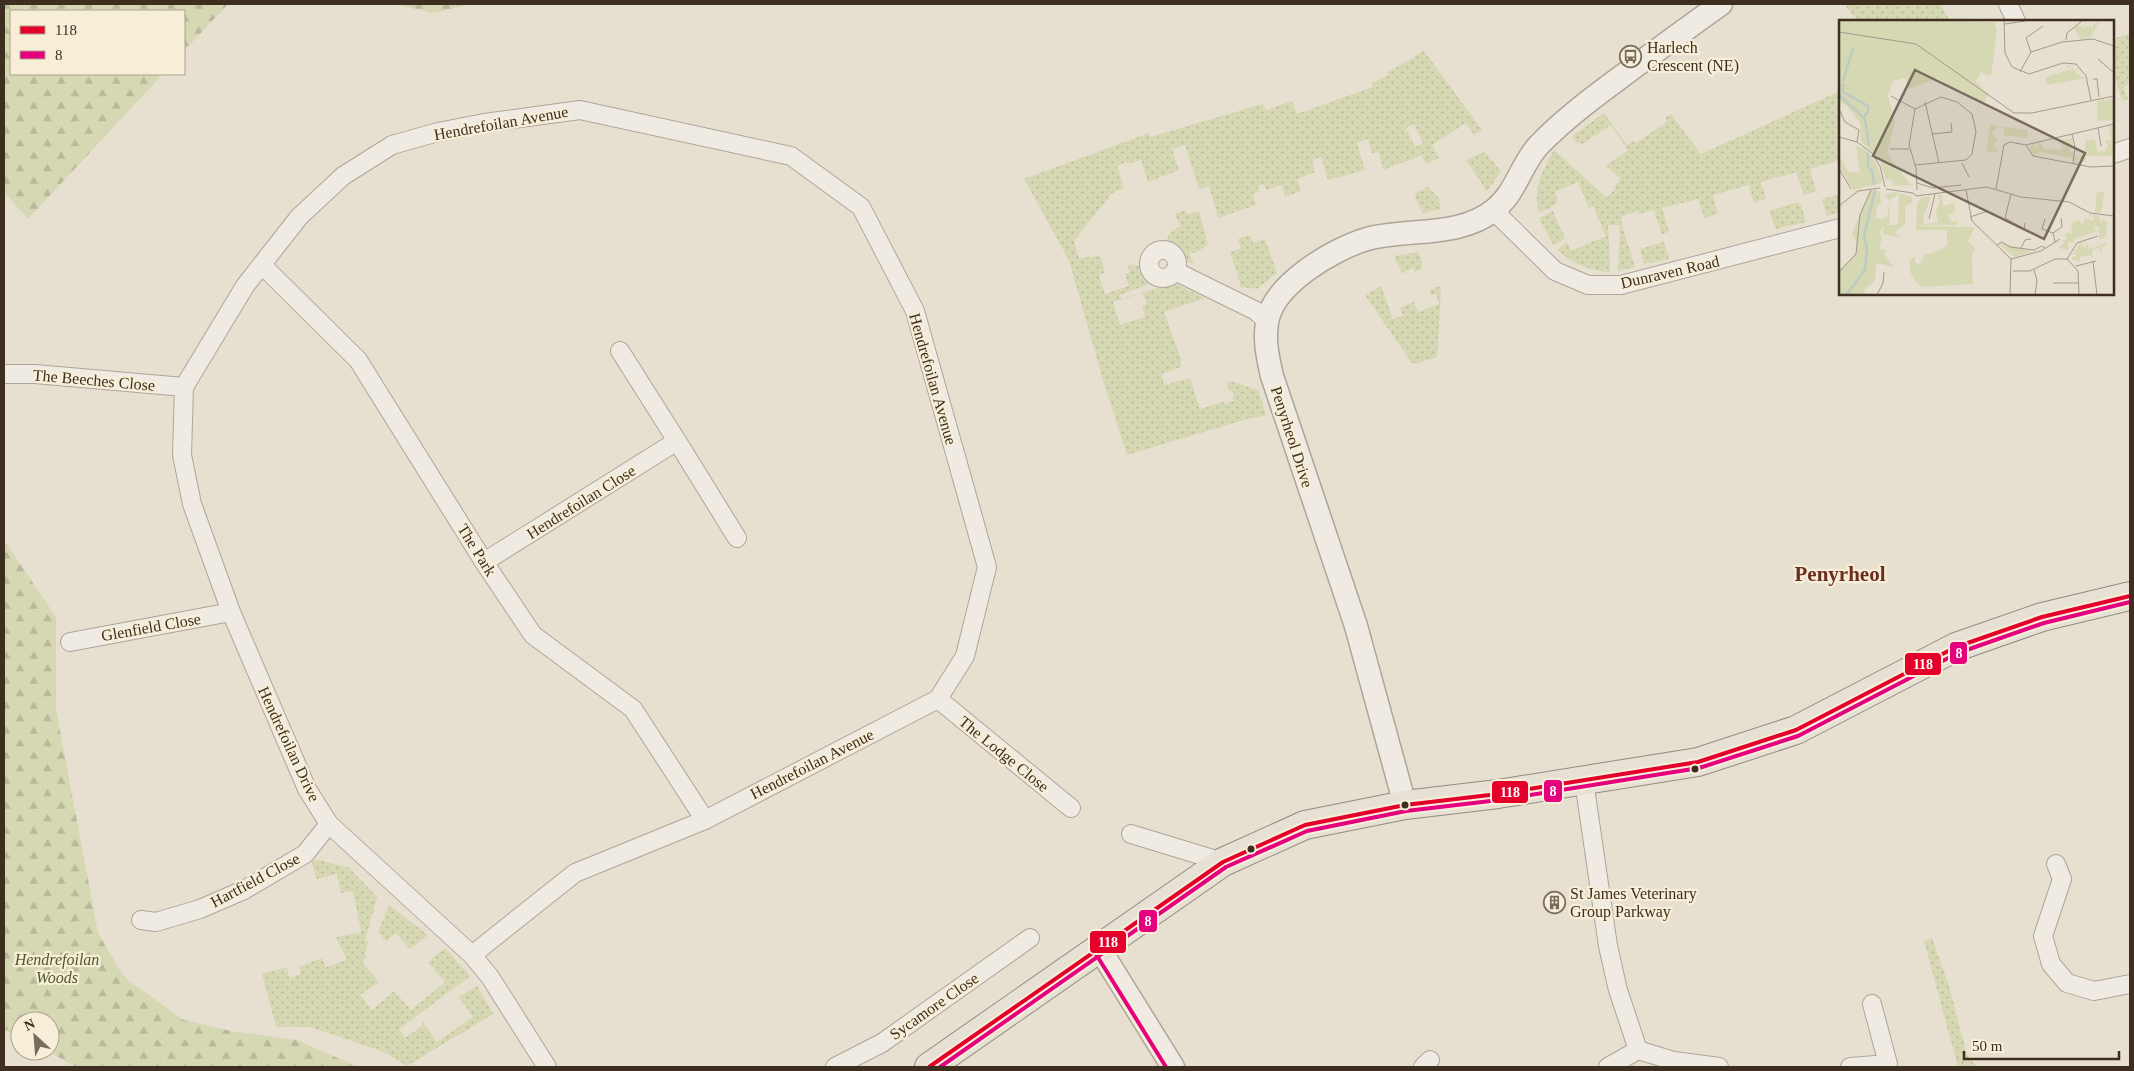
<svg xmlns="http://www.w3.org/2000/svg" width="2134" height="1071" font-family="Georgia,serif">
<style>
.forest{fill:url(#forest-firs)}
.park{fill:url(#park-dots);fill-rule:evenodd}
.lines{fill:none;stroke-linecap:round;stroke-linejoin:round}
.minor-casing{stroke:#ada599;stroke-width:20}
.tertiary-casing{stroke:#ada599;stroke-width:25}
.primary-casing{stroke:#928b80;stroke-width:30}
.minor{stroke:#efebe3;stroke-width:18}
.tertiary{stroke:#efebe3;stroke-width:22}
.primary{stroke:#e6e1d4;stroke-width:28}
.bus-1-casing{stroke:#f7eed8;stroke-width:8}
.bus-2-casing{stroke:#f7eed8;stroke-width:8}
.bus-1{stroke:#e4002b;stroke-width:4}
.bus-2{stroke:#e5007d;stroke-width:4}
.bus-dot{fill:#3d2e20;stroke:#f7eed8;stroke-width:2}
.labels{text-anchor:middle;dominant-baseline:central;stroke-width:4.5;stroke-linejoin:round;paint-order:stroke}
.poi-label{font-size:16px;fill:#3d2e20;stroke:#f7eed8;text-anchor:start}
.street-label{font-size:16px;fill:#3d2e20;stroke:#f7eed8}
.park-label{font-size:16px;font-style:italic;fill:#4d5a26;stroke:#f7eed8}
.district-label{font-size:21px;font-weight:bold;fill:#6b2e1e;stroke:#f7eed8}
.inset-river{fill:none;stroke:#bcccc2;stroke-width:2.5}
.inset-road{fill:none;stroke:#a3998a;stroke-width:1}
.view{fill:#786c5e;fill-opacity:0.15;stroke:#786c5e;stroke-width:2.5}
.inset-edge{fill:none;stroke:#3d2e20;stroke-width:2.5}
.line-badge{stroke:#f7eed8;stroke-width:2}
.badge-label{font-size:14px;text-anchor:middle;font-weight:bold;fill:#fff}
</style>
<defs>
<pattern id="forest-firs" width="22" height="20" patternUnits="userSpaceOnUse" patternTransform="scale(1.25)"><rect width="22" height="20" fill="#d6d7b3"/><path d="M5 1l3.5 6h-7zM16 11l3.5 6h-7z" fill="#b9b99a"/></pattern>
<pattern id="park-dots" width="8" height="8" patternUnits="userSpaceOnUse" patternTransform="scale(1.25)"><rect width="8" height="8" fill="#d6d7b3"/><path d="M2 2h.1M6 6h.1" fill="none" stroke="#b9b99a" stroke-width="1.8" stroke-linecap="round"/></pattern>
</defs>
<rect width="100%" height="100%" fill="#e7e0d1"/>
<!-- forest -->
<g class="forest">
<polygon points="4,4 228,4 184,51 184,11 11,11 11,74 163,74 28,219 4,192"/>
<polygon points="394,4 471,4 434,13"/>
<polygon points="4,540 56,617 56,709 98,933 120,971 129,981 184,1020 231,1031 297,1040 358,1067 76,1067 47,1051 50,1051 50,1021 20,1021 20,1037 4,1029"/>
</g>
<!-- park -->
<g class="park">
<polygon points="1844,4 1940,4 1950,21 1858,21"/>
<polygon points="2130,33 2130,84 2124,87 2128,100 2122,101 2113,70 2113,39"/>
<path d="M 1424,51 L 1482,130 L 1474,135 L 1466,123 L 1432,145 L 1439,158 L 1426,164 L 1422,155 L 1383,170 L 1379,152 L 1372,153 L 1368,139 L 1357,143 L 1365,170 L 1328,180 L 1321,157 L 1312,160 L 1315,172 L 1297,179 L 1301,191 L 1285,197 L 1282,185 L 1266,190 L 1264,184 L 1258,186 L 1259,191 L 1253,194 L 1256,205 L 1218,218 L 1209,186 L 1199,189 L 1185,145 L 1172,149 L 1179,170 L 1148,182 L 1141,160 L 1127,164 L 1126,162 L 1117,166 L 1124,188 L 1112,193 L 1074,241 L 1079,258 L 1100,256 L 1105,272 L 1099,275 L 1105,294 L 1129,286 L 1125,274 L 1130,272 L 1127,265 L 1141,266 L 1149,284 L 1120,295 L 1121,299 L 1174,283 L 1205,298 L 1164,312 L 1181,359 L 1181,367 L 1161,374 L 1164,385 L 1190,378 L 1200,409 L 1223,402 L 1226,404 L 1233,401 L 1233,392 L 1229,390 L 1226,381 C 1237,381 1247,388 1258,390 L 1266,415 L 1247,419 L 1127,455 L 1102,377 L 1069,260 L 1024,179 L 1149,133 L 1150,137 L 1263,104 L 1266,110 L 1292,101 L 1297,114 L 1373,87 L 1372,83 L 1388,75 L 1388,72 ZM 1414,124 L 1423,143 L 1415,147 L 1406,128 ZM 1143,293 L 1147,304 L 1142,306 L 1145,317 L 1120,325 L 1113,302 Z"/>
<path d="M 1840,91 L 1840,160 L 1810,169 L 1816,191 L 1804,195 L 1796,172 L 1761,182 L 1766,199 L 1754,203 L 1749,185 L 1713,195 L 1718,214 L 1704,218 L 1698,199 L 1662,208 L 1669,232 L 1662,234 L 1669,259 L 1644,264 L 1640,249 L 1664,242 L 1654,210 L 1639,214 L 1637,211 L 1622,216 L 1622,226 L 1635,267 L 1618,271 L 1620,225 L 1608,225 L 1610,272 C 1589,271 1573,263 1557,250 L 1567,242 L 1571,251 L 1606,236 L 1593,206 L 1589,208 L 1578,182 L 1555,192 L 1558,201 L 1556,202 L 1557,204 L 1539,213 C 1532,191 1543,168 1554,150 L 1607,198 L 1615,189 L 1614,187 L 1621,179 L 1606,166 L 1628,150 L 1611,125 L 1582,144 L 1576,142 L 1572,136 L 1604,113 L 1627,145 L 1634,141 L 1636,143 L 1667,122 L 1665,118 L 1671,114 L 1701,154 Z"/>
<polygon points="1484,152 1501,171 1487,191 1466,160"/>
<polygon points="1428,187 1438,197 1441,209 1423,213 1415,198 1416,192"/>
<polygon points="1840,194 1840,212 1827,216 1822,199"/>
<polygon points="1798,202 1801,204 1806,222 1776,229 1769,211"/>
<polygon points="1185,210 1187,215 1199,211 1208,245 1195,253 1189,252 1193,263 1187,262 1177,247 1166,243 1169,234 1180,226 1175,214"/>
<polygon points="1553,211 1565,238 1554,246 1539,218"/>
<polygon points="1250,235 1253,243 1265,239 1277,273 1257,289 1241,287 1230,252 1241,248 1238,239"/>
<polygon points="1418,252 1421,258 1422,269 1415,272 1413,268 1402,273 1394,256"/>
<polygon points="1381,286 1393,319 1403,316 1400,308 1414,302 1418,312 1439,304 1436,293 1431,295 1430,290 1440,286 1441,292 1437,357 1415,364 1411,362 1365,295"/>
<polygon points="314,859 349,868 377,897 365,941 368,941 365,954 367,957 362,962 379,982 360,995 372,1010 394,991 411,1010 445,982 428,962 445,948 470,976 399,1029 405,1038 422,1026 423,1022 437,1042 473,1017 459,997 477,986 493,1014 407,1066 384,1052 310,1027 276,1027 262,974 286,967 290,978 301,974 299,967 322,958 326,967 347,960 336,937 361,932 353,891 341,893 337,874 317,879 312,864"/>
<polygon points="389,905 428,935 410,949 396,933 386,941 378,932"/>
<polygon points="1932,938 1949,986 1967,1055 1977,1067 1958,1067 1924,941"/>
</g>
<g class="lines">
<defs>
<g id="minor">
<polyline points="2008,4 2016,21"/>
<polyline points="2113,154 2130,148"/>
<polyline points="1494,211 1555,271 1588,285 1621,285 1840,228"/>
<circle cx="1163" cy="264" r="14"/>
<polyline points="262,265 358,360 484,562 533,635 633,709 705,820"/>
<polyline points="1175,271 1256,311 1267,321"/>
<polyline points="4,374 35,374 184,387"/>
<polyline points="677,441 737,538"/>
<polyline points="484,562 677,441 620,351"/>
<polyline points="70,642 231,612"/>
<polyline points="938,699 1071,808"/>
<polyline points="1584,781 1608,946 1618,990 1638,1050 1674,1061 1719,1067"/>
<polyline points="1131,834 1223,862"/>
<polyline points="2056,864 2062,879 2043,936 2051,964 2067,983 2094,991 2130,984"/>
<polyline points="141,920 156,922 200,909 244,890 305,854 329,824"/>
<polyline points="472,955 575,873 705,820 938,699 965,656 987,567 915,311 861,207 791,156 580,110 484,123 438,132 392,145 343,176 299,217 245,286 184,387 182,455 192,504 231,612 307,789 329,824 472,955 490,977 547,1067"/>
<polyline points="835,1067 882,1043 1030,938"/>
<polyline points="1423,1067 1430,1060"/>
<polyline points="1608,1067 1638,1050"/>
<polyline points="1850,1067 1888,1064 1872,1004"/>
</g>
<g id="tertiary">
<path d="M 1405,805 L 1356,626 L 1272,376 C 1268,358 1264,342 1267,323 C 1272,285 1333,249 1367,239 C 1408,228 1459,238 1494,210 C 1516,193 1521,164 1539,145 C 1566,117 1598,94 1629,71 C 1660,48 1690,26 1721,4"/>
<polyline points="1099,948 1173,1067"/>
</g>
<polyline id="primary" points="929,1067 1223,862 1305,825 1405,805 1498,794 1698,762 1796,730 1956,647 2042,617 2130,596"/>
</defs>
<!-- minor casing -->
<use href="#minor" class="minor-casing"/>
<!-- tertiary casing -->
<use href="#tertiary" class="tertiary-casing"/>
<!-- primary casing -->
<use href="#primary" class="primary-casing"/>
<!-- minor -->
<use href="#minor" class="minor"/>
<!-- tertiary -->
<use href="#tertiary" class="tertiary"/>
<!-- primary -->
<use href="#primary" class="primary"/>
<defs>
<polyline id="bus-1" points="929,1067 1223,862 1305,825 1405,805 1498,794 1698,762 1796,730 1956,647 2042,617 2130,596"/>
<g id="bus-2">
<polyline points="1094,951 1166,1067"/>
<polyline points="940,1067 1226,867 1307,831 1406,811 1499,800 1699,768 1798,736 1958,653 2044,623 2130,602"/>
</g>
</defs>
<!-- bus-1 casing -->
<use href="#bus-1" class="bus-1-casing"/>
<!-- bus-2 casing -->
<use href="#bus-2" class="bus-2-casing"/>
<!-- bus-1 -->
<use href="#bus-1" class="bus-1"/>
<!-- bus-2 -->
<use href="#bus-2" class="bus-2"/>
</g>
<!-- icons -->
<defs>
<symbol id="bus-ring" viewBox="-11 -11 22 22"><circle r="9.5" fill="#f7eed8" stroke="#786c5e" stroke-width="1.5"/><path d="M-5-6H5V4H4V6H2V4H-2V6H-4V4H-5ZM-3.5-4V0h7V-4ZM-3.5 1.2v1.5H-2V1.2ZM2 1.2v1.5H3.5V1.2Z" fill="#786c5e"/></symbol>
<symbol id="building-ring" viewBox="-11 -11 22 22"><circle r="9.5" fill="#f7eed8" stroke="#786c5e" stroke-width="1.5"/><path d="M-4-6H4V6H1V3H-1V6H-4ZM-2.5-4.3h1.7v1.8h-1.7ZM.8-4.3h1.7v1.8H.8ZM-2.5-1h1.7V.8h-1.7ZM.8-1h1.7V.8H.8Z" fill="#786c5e"/></symbol>
</defs>
<g fill-rule="evenodd">
<use href="#bus-ring" x="1618" y="44" width="25" height="25"/>
<use href="#building-ring" x="1542" y="890" width="25" height="25"/>
</g>
<!-- markers -->
<g class="bus-dot">
<circle cx="1695" cy="769" r="4.5"/>
<circle cx="1405" cy="805" r="4.5"/>
<circle cx="1251" cy="849" r="4.5"/>
</g>
<g class="labels">
<!-- poi labels -->
<g class="poi-label">
<text x="1647" y="47">Harlech<tspan x="1647" dy="18">Crescent (NE)</tspan></text>
<text x="1570" y="893">St James Veterinary<tspan x="1570" dy="18">Group Parkway</tspan></text>
</g>
<!-- street labels -->
<g class="street-label">
<text transform="translate(501 123) rotate(-10)">Hendrefoilan Avenue</text>
<text transform="translate(1670 272) rotate(-13)">Dunraven Road</text>
<text transform="translate(933 379) rotate(74)">Hendrefoilan Avenue</text>
<text transform="translate(94 380) rotate(5)">The Beeches Close</text>
<text transform="translate(1292 437) rotate(72)">Penyrheol Drive</text>
<text transform="translate(581 502) rotate(-32)">Hendrefoilan Close</text>
<text transform="translate(477 550) rotate(58)">The Park</text>
<text transform="translate(151 627) rotate(-10)">Glenfield Close</text>
<text transform="translate(289 744) rotate(65)">Hendrefoilan Drive</text>
<text transform="translate(1004 754) rotate(39)">The Lodge Close</text>
<text transform="translate(812 764) rotate(-27)">Hendrefoilan Avenue</text>
<text transform="translate(255 880) rotate(-28)">Hartfield Close</text>
<text transform="translate(934 1006) rotate(-35)">Sycamore Close</text>
</g>
<!-- park labels -->
<g class="park-label">
<text x="57" y="959">Hendrefoilan<tspan x="57" dy="18">Woods</tspan></text>
</g>
<!-- district labels -->
<g class="district-label">
<text x="1840" y="574">Penyrheol</text>
</g>
</g>
<!-- overview -->
<g transform="translate(1839 20)">
<rect width="275" height="275" fill="#e7e0d1"/>
<path d="M 73,0 L 155,2 L 158,10 L 152,56 L 142,52 L 136,63 L 78,22 ZM 55,172 L 73,177 L 73,183 L 66,186 L 66,204 L 56,212 L 62,217 L 43,214 L 45,212 L 43,209 L 47,209 L 44,207 L 40,211 L 43,218 L 40,229 L 46,230 L 47,235 L 39,230 L 37,221 L 39,212 L 43,205 L 58,205 L 59,202 L 60,174 L 50,180 L 45,175 ZM 78,181 L 82,206 L 131,207 L 135,209 L 129,221 L 137,230 L 133,232 L 134,264 L 83,267 L 77,262 L 71,252 L 71,240 L 76,236 L 76,242 L 80,245 L 87,233 L 92,234 L 108,226 L 108,210 L 77,210 ZM 163,223 L 192,231 L 204,228 L 175,237 L 161,225 Z" fill="#d6d7b3"/>
<path d="M 0,0 L 73,0 L 78,22 L 135,60 L 149,74 L 145,84 L 123,71 L 110,68 L 98,58 L 70,69 L 66,58 L 54,61 L 49,76 L 56,102 L 48,133 L 70,163 L 76,165 L 55,166 L 52,159 L 47,160 L 40,138 L 22,121 L 21,103 L 8,86 L 0,82 ZM 17,125 L 28,131 L 37,143 L 43,159 L 42,163 L 14,170 L 0,146 L 0,136 L 9,151 L 21,153 ZM 31,170 L 41,172 L 42,184 L 38,185 L 37,199 L 48,198 L 50,182 L 51,206 L 43,205 L 38,225 L 55,247 L 37,243 L 36,261 L 25,270 L 26,275 L 0,275 L 0,250 L 16,234 L 18,224 L 13,213 Z" fill="#d6d7b3"/>
<path d="M 245,0 L 249,0 L 246,2 L 247,8 L 252,4 L 251,8 L 254,8 L 254,4 L 260,2 L 251,18 L 241,19 L 235,8 L 241,5 L 246,9 ZM 228,45 L 232,45 L 228,49 L 231,51 L 234,46 L 235,51 L 239,48 L 236,52 L 239,55 L 243,52 L 240,56 L 246,58 L 208,65 L 206,58 L 216,54 L 213,49 L 217,54 L 228,50 ZM 263,78 L 267,81 L 273,78 L 274,81 L 275,78 L 275,100 L 258,101 L 259,79 L 263,81 ZM 151,105 L 188,110 L 189,118 L 165,115 L 165,108 L 159,107 L 152,113 L 160,121 L 157,121 L 154,126 L 161,133 L 148,131 ZM 275,105 L 274,136 L 247,136 L 246,142 L 241,141 L 241,137 L 237,140 L 240,144 L 236,143 L 236,137 L 246,136 L 246,121 L 256,119 L 258,131 L 261,133 L 263,129 L 265,133 L 269,126 L 266,121 L 272,120 L 270,107 ZM 233,118 L 234,124 L 231,125 L 231,132 L 235,133 L 233,142 L 233,138 L 201,132 L 199,136 L 200,132 L 195,135 L 196,131 L 194,135 L 190,130 L 194,123 L 198,128 L 200,122 L 206,129 L 223,130 L 222,120 ZM 258,170 L 259,173 L 265,172 L 262,193 L 256,192 ZM 98,175 L 103,175 L 104,186 L 116,183 L 116,192 L 109,195 L 112,201 L 118,201 L 118,205 L 80,205 L 79,182 L 83,177 L 92,177 L 84,197 L 85,204 L 99,202 L 97,192 L 101,180 ZM 250,194 L 252,195 L 251,200 L 255,201 L 254,195 L 260,196 L 261,203 L 264,199 L 268,202 L 267,217 L 260,220 L 260,207 L 254,206 L 258,211 L 235,219 L 235,223 L 229,222 L 230,230 L 219,228 L 226,223 L 223,220 L 228,220 L 225,215 L 230,212 L 233,215 L 232,200 L 233,204 L 239,200 L 244,204 L 247,196 L 247,199 L 251,199 ZM 246,221 L 247,221 L 250,229 L 267,223 L 267,226 L 262,227 L 263,234 L 260,228 L 253,230 L 254,238 L 249,235 L 241,237 L 241,242 L 234,240 L 233,234 L 234,237 L 239,236 L 232,233 L 236,233 L 234,230 L 238,230 L 239,224 L 243,226 L 240,223 L 243,222 L 244,227 L 248,226 Z" fill="#d6d7b3"/>
<path d="M 120,233 L 121,263 L 99,264 L 98,234 Z" fill="#d6d7b3"/>
<path class="inset-river" d="M 4,61 L 14,28M 4,64 L 4,72 L 29,86 L 29,92 L 25,96M 0,75 L 26,99 L 30,125M 29,133 L 29,147 L 33,150 L 35,165M 7,275 L 26,250 L 28,228 L 25,216 L 36,170"/>
<path class="inset-road" d="M 165,0 L 166,33 L 173,47 L 190,54 L 224,43 L 237,44 L 247,56 L 252,80M 166,4 L 186,1M 0,12 L 77,24 L 175,93 L 193,93 L 275,76M 227,20 L 228,13 L 243,1M 192,32 L 187,18 L 204,6M 259,39 L 275,53M 181,52 L 192,32 L 223,22 L 254,19 L 275,26M 254,59 L 258,59 L 260,77M 52,76 L 76,89M 86,82 L 100,143M 1,91 L 6,102 L 20,110 L 18,122M 259,108 L 262,126M 93,114 L 113,112 L 112,103M 233,114 L 236,127 L 234,144M 0,117 L 18,122 L 33,133 L 41,146 L 46,167M 187,125 L 194,136 L 252,147 L 275,146M 187,125 L 275,104M 51,129 L 70,129M 123,143 L 130,157M 76,145 L 127,140 L 133,134 L 137,111 L 133,94 L 118,82 L 102,77 L 76,89 L 70,125 L 77,148 L 78,170M 0,149 L 12,169M 78,163 L 94,168 L 122,165M 47,169 L 74,173 L 77,176 L 148,167 L 182,177 L 230,182 L 251,193 L 275,196M 157,169 L 165,125 L 171,122 L 187,125M 127,170 L 133,201 L 172,239 L 171,275M 172,174 L 166,198 L 185,209 L 186,203M 0,186 L 19,171 L 41,168M 131,197 L 149,191M 90,199 L 96,174M 206,199 L 203,209 L 214,213 L 216,222M 214,213 L 223,207 L 222,198M 158,225 L 163,222 L 171,227 L 195,230 L 203,226 L 206,228M 182,228 L 186,220 L 192,219M 172,239 L 202,231 L 221,219M 228,239 L 238,223 L 259,216M 254,241 L 258,275M 237,246 L 257,241M 195,250 L 198,260 L 196,275M 174,251 L 191,251 L 216,239 L 228,239 L 239,251 L 240,275M 0,252 L 17,234 L 21,195 L 32,170M 214,263 L 240,263M 38,275 L 44,263 L 45,252"/>
<path class="view" d="M 76,50 L 246,133 L 205,219 L 34,136 Z"/>
<rect width="275" height="275" class="inset-edge"/>
</g>
<g class="line-badge">
<rect x="1949" y="641" width="19" height="24" rx="5" fill="#e5007d"/>
<rect x="1904" y="652" width="38" height="24" rx="5" fill="#e4002b"/>
<rect x="1543" y="779" width="20" height="24" rx="5" fill="#e5007d"/>
<rect x="1491" y="780" width="38" height="24" rx="5" fill="#e4002b"/>
<rect x="1138" y="909" width="20" height="24" rx="5" fill="#e5007d"/>
<rect x="1089" y="930" width="38" height="24" rx="5" fill="#e4002b"/>
</g>
<g class="badge-label">
<text x="1959" y="658">8</text>
<text x="1923" y="669">118</text>
<text x="1553" y="796">8</text>
<text x="1510" y="797">118</text>
<text x="1148" y="926">8</text>
<text x="1108" y="947">118</text>
</g>
<!-- border -->
<rect width="2134" height="1071" fill="none" stroke="#3d2e20" stroke-width="10"/>
<!-- legend -->
<rect x="10" y="10" width="175" height="65" fill="#f7eed8" stroke="#ada18e"/>
<rect x="20" y="26" width="25" height="8" fill="#e4002b" stroke="#ada18e"/>
<text x="55" y="35" font-size="15" fill="#3d2e20">118</text>
<rect x="20" y="51" width="25" height="8" fill="#e5007d" stroke="#ada18e"/>
<text x="55" y="60" font-size="15" fill="#3d2e20">8</text>
<!-- north arrow -->
<g transform="translate(35 1036) rotate(334)"><circle r="24" fill="#f7eed8" stroke="#ada18e"/>
<path d="M0-4L9 19L0 12L-9 19Z" fill="#786c5e"/>
<text y="-8" font-size="14" font-weight="bold" text-anchor="middle" fill="#3d2e20">N</text>
</g>
<!-- scale -->
<path d="M1964 1051v8h155v-8" fill="none" stroke="#3d2e20" stroke-width="2.5"/>
<text x="1972" y="1051" font-size="15" fill="#3d2e20" stroke="#f7eed8" stroke-width="4" paint-order="stroke">50 m</text>
</svg>
